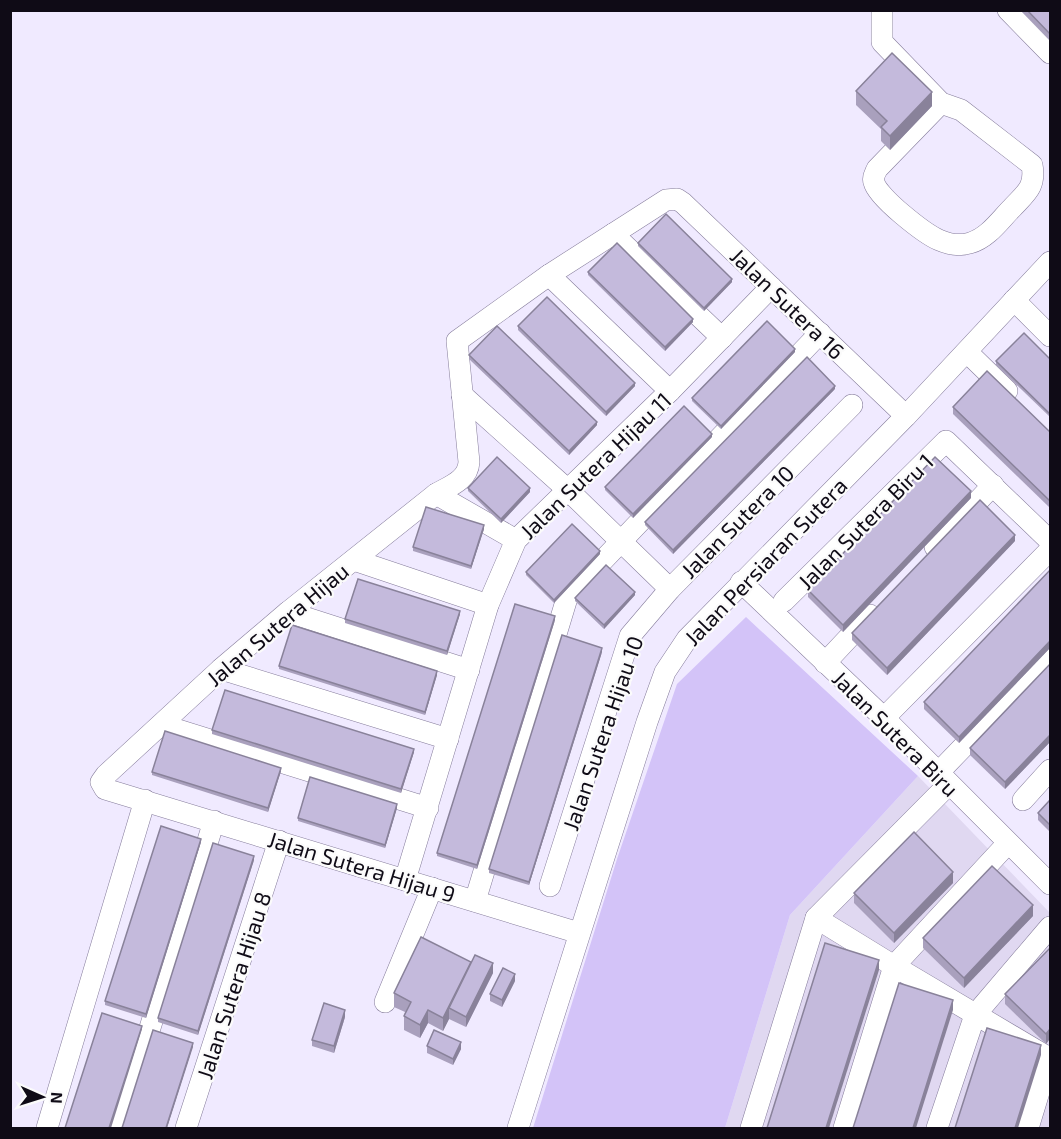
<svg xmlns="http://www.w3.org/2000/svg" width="1061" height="1139" font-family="'Exo 2',sans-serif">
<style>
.built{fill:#e0d8f1}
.green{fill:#d3c3f8}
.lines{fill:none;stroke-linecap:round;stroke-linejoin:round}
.minor-casing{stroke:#857c9b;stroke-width:22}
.minor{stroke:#fff;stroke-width:21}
.wall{fill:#a9a0bd}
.shaded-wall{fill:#89829a}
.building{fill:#c4badc;stroke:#89829a;stroke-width:1.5}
.labels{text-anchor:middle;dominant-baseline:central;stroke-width:4.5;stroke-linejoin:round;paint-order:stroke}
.street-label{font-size:22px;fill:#0f0b16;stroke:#fbfbfb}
</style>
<rect width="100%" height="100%" fill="#f0eaff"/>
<!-- built -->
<polygon class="built" points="918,776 1050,913 1050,1128 725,1128 790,915"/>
<!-- green -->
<polygon class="green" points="746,617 918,776 790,915 725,1128 533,1128 617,859 677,684"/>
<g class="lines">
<defs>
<g id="minor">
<path d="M 882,10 L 882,42 L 941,103 L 961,110 L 1032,165 C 1036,187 1026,193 1012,208 C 1000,220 988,238 970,243 C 960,246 948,244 939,240 C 925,234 877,197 874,182 C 872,177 875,174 877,169 L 941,103"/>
<polyline points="1008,10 1050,53"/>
<polyline points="613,234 722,338"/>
<polyline points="549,275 670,391"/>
<polyline points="1014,300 1050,336"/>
<polyline points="967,352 1007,391"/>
<polyline points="462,395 569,491 670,589"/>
<polyline points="436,494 516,540"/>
<polyline points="935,547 993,485"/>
<polyline points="354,560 488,605"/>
<polyline points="741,582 884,718 1050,884"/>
<polyline points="784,601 946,441 1050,541"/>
<polyline points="288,612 469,670"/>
<polyline points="825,663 870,615"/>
<polyline points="221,669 448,739"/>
<polyline points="884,718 1050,550"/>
<polyline points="162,725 428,808"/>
<polyline points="938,773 1050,657"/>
<polyline points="1023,800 1050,770"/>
<polyline points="405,880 488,605 516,540 670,391 771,287"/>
<polyline points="550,886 630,636 670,589 852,405"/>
<polyline points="475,901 567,598 820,333"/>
<polyline points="816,918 894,966 1049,1058"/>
<path d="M 579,933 L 105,789 L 101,782 L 106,775 L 221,669 L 288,612 L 436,494 C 450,486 468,480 469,462 L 457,341 L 549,275 L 666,200 L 677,199 L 683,203 L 906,416"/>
<polyline points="385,1002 432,888"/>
<polyline points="47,1128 145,800"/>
<polyline points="119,1128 214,821"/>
<polyline points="186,1128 279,841"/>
<polyline points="518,1128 647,722 665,672 687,639 906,416 1050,262"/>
<polyline points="751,1128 816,918 949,784"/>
<polyline points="844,1128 894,966 1008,843"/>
<polyline points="937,1128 975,1015 1050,927"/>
<polyline points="1028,1128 1050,1056"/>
</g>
</defs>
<!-- minor casing -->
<use href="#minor" class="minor-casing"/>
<!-- minor -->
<use href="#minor" class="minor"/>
</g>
<!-- wall -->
<g class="wall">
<polygon points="1020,10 1050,10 1050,41"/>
<polygon points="856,91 932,106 890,150 881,141 881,129 856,105"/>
<polygon points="638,243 732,282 704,311 638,246"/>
<polygon points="588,272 693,322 665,351 588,275"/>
<polygon points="518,326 635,386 606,416 518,330"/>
<polygon points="795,352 721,429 692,401 692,398"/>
<polygon points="469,355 597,425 569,455 469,359"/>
<polygon points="1050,359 1050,417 996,365 996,361"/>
<polygon points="835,389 673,554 645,525 645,522"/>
<polygon points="953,407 1050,432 1050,508 953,414"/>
<polygon points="712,437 633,518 605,490 605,487"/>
<polygon points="468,488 530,492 501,523 468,491"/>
<polygon points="971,498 843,632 808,597 808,590"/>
<polygon points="484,529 471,569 413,551 413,547"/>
<polygon points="1015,541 887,675 852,640 852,633"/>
<polygon points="600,554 554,603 526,575 526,572"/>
<polygon points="1050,570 1050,648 959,743 924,709 924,702"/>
<polygon points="635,595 604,629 575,601 575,598"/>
<polygon points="460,614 447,655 345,623 345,619"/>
<polygon points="555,620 477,869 437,856 437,853"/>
<polygon points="602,652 529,885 489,873 489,869"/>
<polygon points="1050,664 1050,742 1005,789 970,755 970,748"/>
<polygon points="279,666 437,675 425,715 279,669"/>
<polygon points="212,730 414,752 401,793 212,734"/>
<polygon points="281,771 268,812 152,775 152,772"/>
<polygon points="1050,800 1050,832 1038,820 1038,813"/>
<polygon points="397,808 385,848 298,821 298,818"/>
<polygon points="201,842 146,1018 105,1005 105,1001"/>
<polygon points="254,860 198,1035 158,1022 158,1018"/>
<polygon points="953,883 894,943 854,903 854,893"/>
<polygon points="1033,916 964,988 923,948 923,938"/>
<polygon points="1050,948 1046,1044 1005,1004 1005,994"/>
<polygon points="471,965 493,973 466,1027 449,1019 443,1031 428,1023 420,1038 404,1030 404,1016 405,1012 394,1007 394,993"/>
<polygon points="515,981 502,1007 490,1001 490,994"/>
<polygon points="345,1017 334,1053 312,1046 312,1040"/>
<polygon points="427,1046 461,1049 453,1065 427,1053"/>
</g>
<!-- shaded-wall -->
<g class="shaded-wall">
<polygon points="932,92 932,106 890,150 890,136"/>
<polygon points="732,279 732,282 704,311 704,308"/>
<polygon points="693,319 693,322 665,351 665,347"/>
<polygon points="795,349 795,352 721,429 721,426"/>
<polygon points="635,383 635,386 606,416 606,412"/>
<polygon points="835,386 835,389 673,554 673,550"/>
<polygon points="597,422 597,425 569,455 569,451"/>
<polygon points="712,434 712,437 633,518 633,514"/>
<polygon points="530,488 530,492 501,523 501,519"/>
<polygon points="971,491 971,498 843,632 843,625"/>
<polygon points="484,525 484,529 471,569 471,566"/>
<polygon points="1015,535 1015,541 887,675 887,668"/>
<polygon points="600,551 600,554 554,603 554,600"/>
<polygon points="635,592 635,595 604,629 604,625"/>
<polygon points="460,611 460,614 447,655 447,651"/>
<polygon points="555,616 555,620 477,869 477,865"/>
<polygon points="1050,641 1050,648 959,743 959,737"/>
<polygon points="602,648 602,652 529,885 529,882"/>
<polygon points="437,671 437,675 425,715 425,712"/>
<polygon points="1050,735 1050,742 1005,789 1005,782"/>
<polygon points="414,749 414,752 401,793 401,789"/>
<polygon points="281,768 281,771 268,812 268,808"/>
<polygon points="397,804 397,808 385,848 385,845"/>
<polygon points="201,839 201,842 146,1018 146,1014"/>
<polygon points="254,856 254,860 198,1035 198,1031"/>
<polygon points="953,872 953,883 894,943 894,933"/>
<polygon points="1033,905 1033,916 964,988 964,978"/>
<polygon points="879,960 879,970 829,1128 826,1128"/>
<polygon points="471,962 471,975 449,1008 449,1019 443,1031 443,1018"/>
<polygon points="493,963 493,973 466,1027 466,1017"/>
<polygon points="515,974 515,981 502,1007 502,1000"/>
<polygon points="953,1000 953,1010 916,1128 913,1128"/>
<polygon points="345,1010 345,1017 334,1053 334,1046"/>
<polygon points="428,1010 428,1023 420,1038 420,1025"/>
<polygon points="142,1026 142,1029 111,1128 109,1128"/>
<polygon points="1050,1029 1050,1039 1046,1044 1046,1034"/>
<polygon points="461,1042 461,1049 453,1065 453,1059"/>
<polygon points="193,1043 193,1047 167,1128 166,1128"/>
<polygon points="1041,1045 1041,1055 1018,1128 1015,1128"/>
</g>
<!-- building -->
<g class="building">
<polygon points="1027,10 1050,10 1050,34"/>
<polygon points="892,53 932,92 890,136 881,127 887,121 856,91"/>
<polygon points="666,214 732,279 704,308 638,243"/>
<polygon points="617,243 693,319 665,347 588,272"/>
<polygon points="547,297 635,383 606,412 518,326"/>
<polygon points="767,321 795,349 721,426 692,398"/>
<polygon points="497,326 597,422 569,451 469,355"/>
<polygon points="1024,333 1050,359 1050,414 996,361"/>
<polygon points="807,357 835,386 673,550 645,522"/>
<polygon points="987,371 1050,432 1050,501 953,407"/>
<polygon points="684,406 712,434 633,514 605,487"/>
<polygon points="497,457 530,488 501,519 468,488"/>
<polygon points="935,457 971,491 843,625 808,590"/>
<polygon points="980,500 1015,535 887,668 852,633"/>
<polygon points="426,507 484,525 471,566 413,547"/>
<polygon points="572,524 600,551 554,600 526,572"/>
<polygon points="606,565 635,592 604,625 575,598"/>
<polygon points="1050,570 1050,641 959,737 924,702"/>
<polygon points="358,579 460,611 447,651 345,619"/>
<polygon points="515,604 555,616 477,865 437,853"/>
<polygon points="292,625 437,671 425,712 279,666"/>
<polygon points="562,635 602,648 529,882 489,869"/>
<polygon points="1050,664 1050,735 1005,782 970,748"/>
<polygon points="225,690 414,749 401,789 212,730"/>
<polygon points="165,731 281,768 268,808 152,772"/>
<polygon points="310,777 397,804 385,845 298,818"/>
<polygon points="1050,800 1050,825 1038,813"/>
<polygon points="161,826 201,839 146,1014 105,1001"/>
<polygon points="914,832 953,872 894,933 854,893"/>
<polygon points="213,843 254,856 198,1031 158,1018"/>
<polygon points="992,866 1033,905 964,978 923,938"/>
<polygon points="421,937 471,962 443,1018 428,1010 420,1025 404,1016 411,1002 394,993"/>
<polygon points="825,943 879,960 826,1128 767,1128"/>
<polygon points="1050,948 1050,1029 1046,1034 1005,994"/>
<polygon points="475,955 493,963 466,1017 449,1008"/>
<polygon points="503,968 515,974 502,1000 490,994"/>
<polygon points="899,983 953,1000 913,1128 853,1128"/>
<polygon points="324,1003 345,1010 334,1046 312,1040"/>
<polygon points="102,1013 142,1026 109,1128 65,1128"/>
<polygon points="987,1028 1041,1045 1015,1128 955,1128"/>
<polygon points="153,1030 193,1043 166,1128 122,1128"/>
<polygon points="434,1030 461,1042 453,1059 427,1046"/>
</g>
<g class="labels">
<!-- street labels -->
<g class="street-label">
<text transform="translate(788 303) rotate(44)">Jalan Sutera 16</text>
<text transform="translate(595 465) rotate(-44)">Jalan Sutera Hijau 11</text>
<text transform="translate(737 521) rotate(-45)">Jalan Sutera 10</text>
<text transform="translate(865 521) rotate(-45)">Jalan Sutera Biru 1</text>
<text transform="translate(765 561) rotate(-46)">Jalan Persiaran Sutera</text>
<text transform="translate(277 624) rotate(-40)">Jalan Sutera Hijau</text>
<text transform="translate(602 733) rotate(-71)">Jalan Sutera Hijau 10</text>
<text transform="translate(896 733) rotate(45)">Jalan Sutera Biru</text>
<text transform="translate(362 866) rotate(17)">Jalan Sutera Hijau 9</text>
<text transform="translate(233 985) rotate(-72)">Jalan Sutera Hijau 8</text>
</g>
</g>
<!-- border -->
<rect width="1061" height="1139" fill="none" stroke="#0f0b16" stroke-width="24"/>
<!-- north arrow -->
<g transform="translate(42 1097) rotate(93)" stroke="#fbfbfb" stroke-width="4.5" paint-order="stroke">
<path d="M0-4.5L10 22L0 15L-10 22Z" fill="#0f0b16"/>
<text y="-9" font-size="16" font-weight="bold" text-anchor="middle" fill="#0f0b16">N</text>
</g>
</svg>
